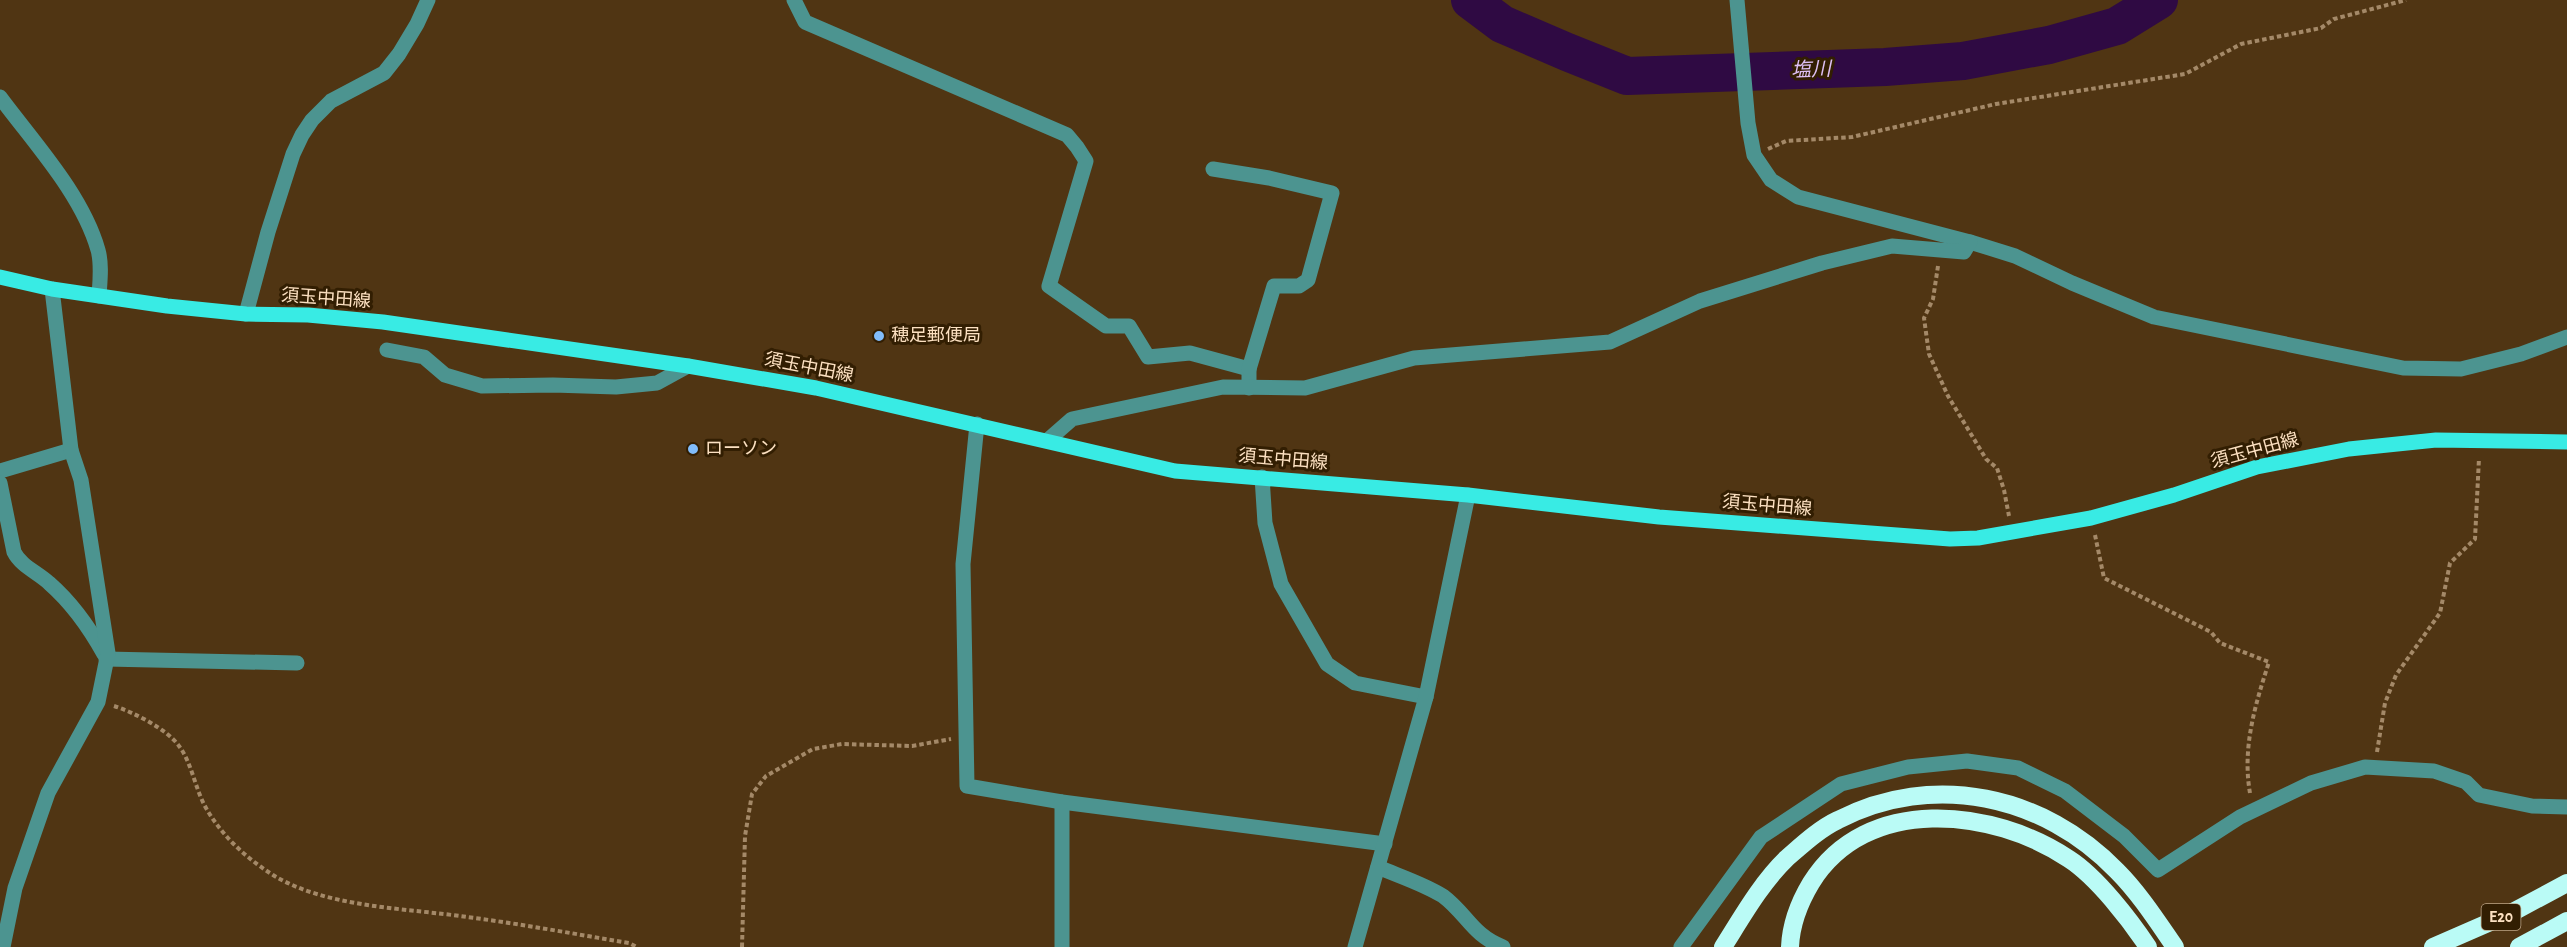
<svg xmlns="http://www.w3.org/2000/svg" width="2567" height="947" font-family="'Alegreya Sans','Noto Sans JP',sans-serif">
<style>
.lines{fill:none;stroke-linecap:round;stroke-linejoin:round}
.river{stroke:#2f0a43;stroke-width:38}
.path{stroke:#a48968;stroke-width:4;stroke-dasharray:4.5 3;stroke-linecap:butt}
.minor{stroke:#4c9490;stroke-width:15}
.major{stroke:#38ebe4;stroke-width:15}
.highway{stroke:#bafbf6;stroke-width:18}
.poi-dot{fill:#81bcfa;stroke:#321e02;stroke-width:2}
.labels{text-anchor:middle;dominant-baseline:central;stroke-width:6;stroke-linejoin:round;paint-order:stroke}
.shield{fill:#321e02;stroke:#bfa688;stroke-width:1.5}
.shield-label{font-size:16px;font-weight:bold;fill:#fce0c1}
.street-label{font-size:18px;fill:#fce0c1;stroke:#321e02}
.poi-label{font-size:18px;fill:#fce0c1;stroke:#321e02;text-anchor:start}
.water-label{font-size:20px;font-style:italic;fill:#ddbff4;stroke:#321e02}
</style>
<rect width="100%" height="100%" fill="#503513"/>
<g class="lines">
<!-- river -->
<polyline class="river" points="1470,0 1502,24 1567,52 1627,76 1885,67 1963,61 2049,45 2117,26 2159,0"/>
<!-- path -->
<g class="path">
<polyline points="1768,149 1786,141 1852,137 1996,104 2185,74 2241,44 2321,28 2334,19 2406,0"/>
<polyline points="1938,266 1933,299 1924,318 1929,354 1948,396 1986,459 1997,468 2004,490 2009,516"/>
<path d="M 2095,535 L 2104,578 L 2211,632 L 2220,643 L 2269,662 C 2255,705 2242,748 2250,793"/>
<path d="M 114,706 C 133,712 167,729 179,746 C 192,763 195,789 206,808 C 222,836 246,858 273,875 C 327,908 406,908 467,917 C 521,924 575,934 629,943 L 637,947"/>
<polyline points="2377,752 2385,703 2396,675 2440,613 2450,563 2475,539 2479,458"/>
<polyline points="742,947 745,836 752,794 766,776 813,749 842,744 912,746 951,739"/>
</g>
<!-- minor -->
<g class="minor">
<polyline points="794,0 805,22 1067,135 1077,147 1086,161 1049,286 1106,326 1129,326 1148,357 1190,353 1249,369 1249,388"/>
<polyline points="1737,0 1748,123 1754,155 1771,180 1798,197 1970,242 2015,256 2072,283 2154,317 2403,368 2461,369 2521,354 2567,337"/>
<path d="M 0,97 C 34,143 82,194 98,250 C 102,264 100,281 99,296"/>
<polyline points="1213,169 1269,178 1332,193 1308,280 1299,286 1274,286 1249,369"/>
<polyline points="246,314 268,232 293,154 302,135 312,120 331,101 384,73 399,54 417,24 428,0"/>
<polyline points="387,350 424,357 445,375 482,386 553,385 616,387 657,383 688,366"/>
<polyline points="977,424 963,564 967,786 1062,802 1385,844"/>
<polyline points="1048,440 1072,419 1223,387 1305,388 1414,358 1610,342 1700,301 1822,263 1892,246 1964,252 1970,242"/>
<polyline points="0,471 71,450"/>
<polyline points="1262,477 1265,523 1281,584 1327,664 1355,683 1426,697"/>
<path d="M 0,483 L 14,552 C 21,566 37,572 49,583 C 72,603 89,627 104,654"/>
<polyline points="106,659 297,663"/>
<polyline points="1062,802 1062,947"/>
<path d="M 1378,867 C 1399,876 1424,884 1443,896 C 1467,914 1472,935 1503,947"/>
<polyline points="3,947 15,888 48,793 98,702 108,653 81,480 71,450 52,289"/>
<polyline points="1355,947 1426,697 1468,495"/>
<polyline points="1681,947 1761,837 1841,784 1908,767 1967,761 2018,768 2065,791 2124,836 2158,870 2240,817 2311,783 2365,767 2434,771 2466,782 2479,795 2532,806 2567,807"/>
</g>
<!-- major -->
<polyline class="major" points="0,277 52,289 167,306 246,314 308,315 383,322 688,366 816,388 1175,471 1468,495 1659,517 1950,539 1978,538 2091,518 2174,495 2257,467 2349,449 2436,440 2567,442"/>
<!-- highway -->
<g class="highway">
<path d="M 1723,947 C 1742,917 1761,883 1787,858 C 1802,845 1819,829 1838,820 C 1933,771 2044,795 2117,871 C 2139,893 2157,921 2175,947"/>
<path d="M 1790,947 C 1791,923 1799,903 1811,883 C 1866,794 1993,808 2069,859 C 2097,877 2130,920 2148,947"/>
<polyline points="2433,947 2511,913 2567,883"/>
<polyline points="2519,947 2567,921"/>
</g>
</g>
<!-- markers -->
<g class="poi-dot">
<circle cx="879" cy="336" r="6"/>
<circle cx="693" cy="449" r="6"/>
</g>
<g class="labels">
<!-- shield labels -->
<rect class="shield" x="2481.5" y="904" width="39" height="26" rx="4.5"/>
<g class="shield-label">
<text x="2501" y="917">E20</text>
</g>
<!-- street labels -->
<g class="street-label">
<text transform="translate(326 299) rotate(4)">須玉中田線</text>
<text transform="translate(809 368) rotate(11)">須玉中田線</text>
<text transform="translate(2255 451) rotate(-15)">須玉中田線</text>
<text transform="translate(1283 460) rotate(5)">須玉中田線</text>
<text transform="translate(1767 506) rotate(5)">須玉中田線</text>
</g>
<!-- poi labels -->
<g class="poi-label">
<text x="891" y="336">穂足郵便局</text>
<text x="705" y="449">ローソン</text>
</g>
<!-- water labels -->
<g class="water-label">
<text transform="translate(1811 70) rotate(-2)">塩川</text>
</g>
</g>
</svg>
